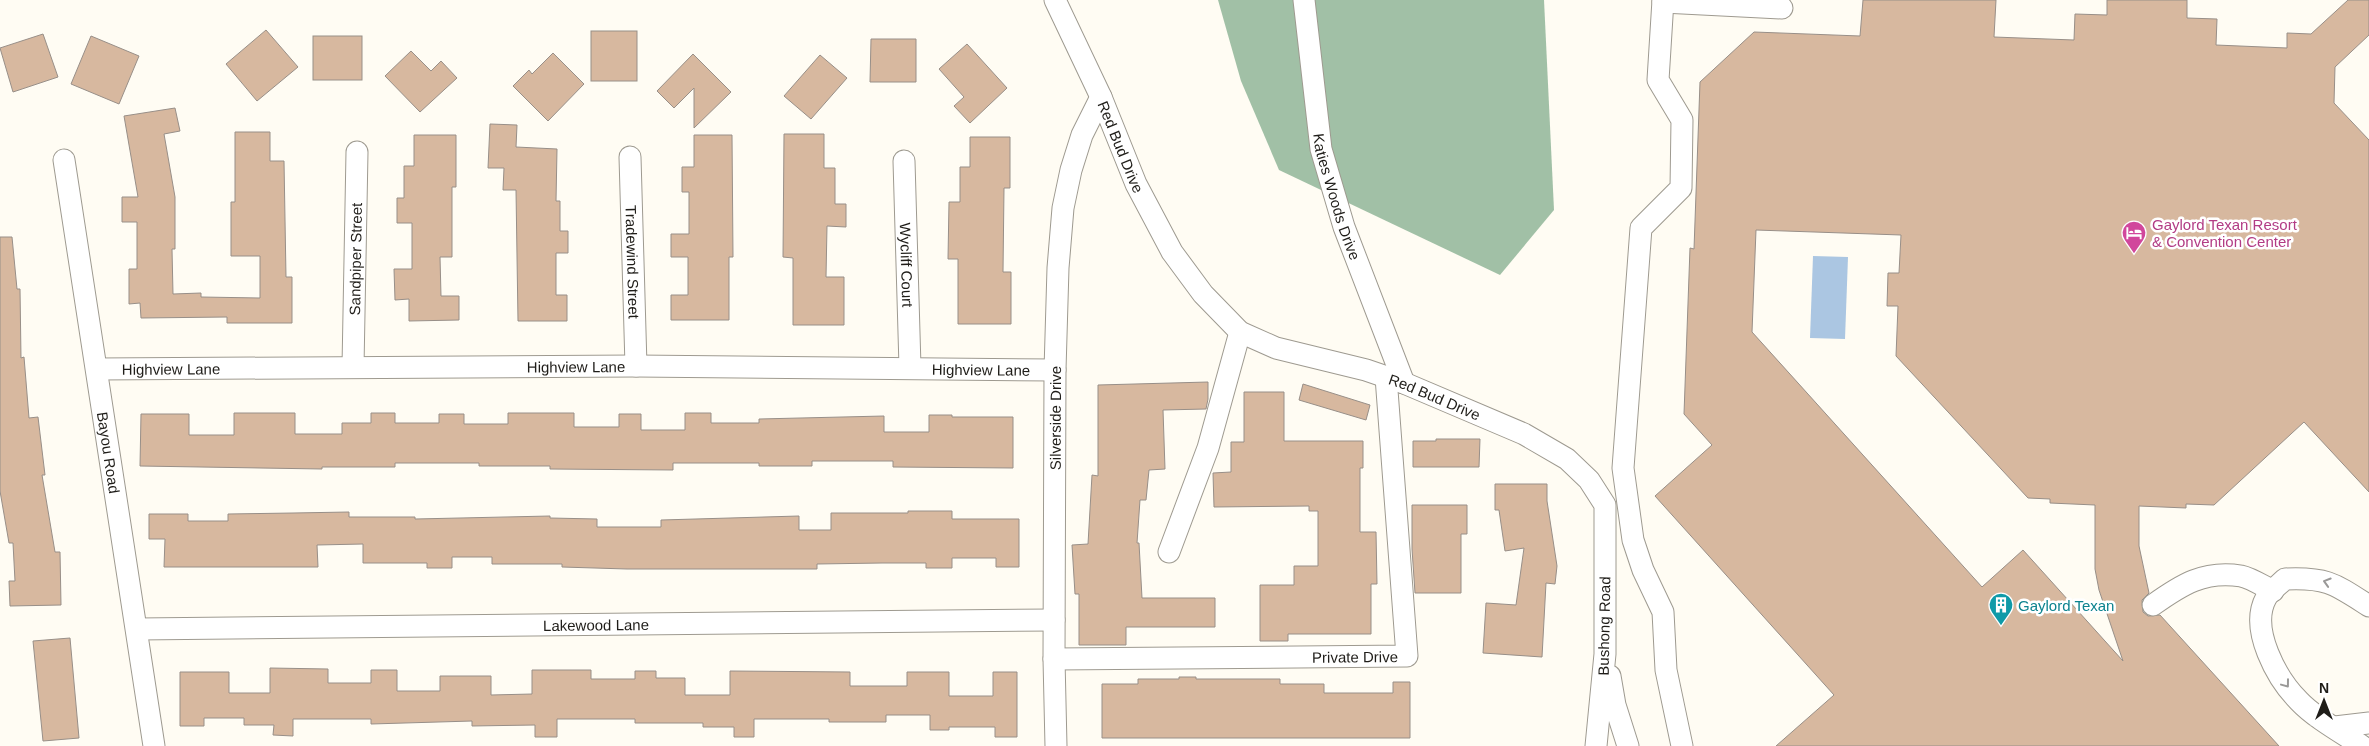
<svg xmlns="http://www.w3.org/2000/svg" width="2369" height="746" font-family="Arial,sans-serif">
<style>
.forest{fill:#a1c0a6}
.water{fill:#abc6e2}
.building{fill:#d7b89f;stroke:#988f88;fill-rule:evenodd}
.lines{fill:none;stroke-linecap:round;stroke-linejoin:round}
.minor-casing{stroke:#9e9a90;stroke-width:23}
.minor{stroke:#fff;stroke-width:21}
.oneway{stroke:#9a9998}
.labels{text-anchor:middle;dominant-baseline:central;stroke-width:5;stroke-linejoin:round;paint-order:stroke}
.street-label{font-size:15px;fill:#1f1d19;stroke:#fff}
.hotel-label{font-size:15px;fill:#b23c85;stroke:#fff;text-anchor:start}
.culture-label{font-size:15px;fill:#0d838f;stroke:#fff;text-anchor:start}
</style>
<rect width="100%" height="100%" fill="#fffcf3"/>
<!-- forest -->
<polygon class="forest" points="1218,0 1544,0 1554,210 1500,275 1279,170 1241,81"/>
<!-- water -->
<polygon class="water" points="1813,256 1848,257 1845,339 1810,338"/>
<!-- building -->
<g class="building">
<path d="M 1863,0 L 1996,0 L 1994,37 L 2074,40 L 2075,14 L 2107,15 L 2107,0 L 2187,0 L 2187,18 L 2217,19 L 2216,45 L 2287,48 L 2287,33 L 2311,34 L 2348,0 L 2369,0 L 2369,35 L 2335,67 L 2334,103 L 2369,140 L 2369,492 L 2304,422 L 2214,505 L 2186,504 L 2186,508 L 2139,506 L 2139,546 L 2149,593 L 2142,600 L 2143,612 L 2148,616 L 2160,615 L 2279,746 L 1776,746 L 1834,695 L 1655,496 L 1712,445 L 1684,414 L 1690,248 L 1694,249 L 1700,82 L 1754,32 L 1860,36 ZM 1756,230 L 1901,235 L 1899,273 L 1888,273 L 1887,306 L 1898,306 L 1896,356 L 2028,498 L 2050,499 L 2050,503 L 2095,505 L 2095,569 L 2099,590 L 2123,661 L 2023,550 L 1982,587 L 1752,332 Z"/>
<polygon points="266,30 298,67 257,101 226,64"/>
<rect x="591" y="31" width="46" height="50"/>
<polygon points="43,34 58,77 13,92 0,48"/>
<polygon points="91,36 139,56 119,104 71,84"/>
<rect x="313" y="36" width="49" height="44"/>
<polygon points="871,39 916,39 916,82 870,82"/>
<polygon points="967,44 1007,88 970,123 954,106 964,97 939,69"/>
<polygon points="411,51 431,71 441,61 457,78 420,112 385,76"/>
<polygon points="553,53 584,84 548,121 513,86 529,70 532,74"/>
<polygon points="693,54 731,92 694,128 694,88 674,108 657,91"/>
<polygon points="820,55 847,78 811,119 784,96"/>
<polygon points="175,108 180,131 164,134 175,197 175,249 172,249 173,294 201,293 201,297 260,298 260,256 231,256 231,202 235,202 235,132 270,132 270,161 284,161 286,277 292,277 292,323 227,323 227,317 141,318 140,303 129,304 129,269 137,269 137,222 122,222 122,197 138,197 124,116"/>
<polygon points="490,124 517,125 516,147 557,149 556,201 560,201 560,231 568,231 568,253 556,253 556,295 567,295 567,321 518,321 516,190 503,190 504,168 488,168"/>
<polygon points="784,134 824,134 824,168 835,168 835,204 846,204 846,227 827,226 826,277 844,277 844,325 793,325 793,258 783,257"/>
<polygon points="414,135 456,135 456,187 452,187 452,257 440,257 441,296 459,296 459,320 409,321 409,299 395,300 394,269 412,269 412,223 397,223 397,198 404,198 404,166 414,166"/>
<polygon points="694,135 732,135 733,257 729,257 729,320 671,320 671,295 688,295 688,257 671,257 671,234 689,234 689,192 682,192 682,167 694,167"/>
<polygon points="970,137 1010,137 1010,188 1004,188 1003,272 1011,272 1011,324 958,324 958,259 948,259 949,202 960,202 960,167 970,167"/>
<polygon points="0,237 12,237 17,289 20,289 21,358 24,357 29,418 38,417 45,475 42,475 55,552 60,552 61,605 10,606 9,581 15,581 13,543 9,543 0,491"/>
<polygon points="1208,382 1208,399 1206,409 1163,410 1165,469 1149,470 1146,500 1140,500 1137,543 1139,543 1142,598 1215,598 1215,627 1126,627 1126,645 1079,645 1079,594 1075,594 1072,545 1088,544 1092,475 1098,476 1098,385"/>
<polygon points="1303,384 1370,405 1366,420 1299,400"/>
<polygon points="1244,392 1284,392 1284,441 1363,441 1363,468 1360,468 1360,532 1376,532 1377,584 1371,584 1371,634 1288,634 1288,641 1260,641 1260,585 1294,585 1294,566 1318,566 1318,511 1309,511 1309,506 1214,507 1213,473 1231,472 1231,442 1244,442"/>
<polygon points="234,413 295,413 295,434 342,434 342,423 371,423 371,413 395,413 395,423 439,423 439,414 464,414 464,424 508,424 508,413 574,413 574,427 619,427 619,414 641,414 641,430 685,430 685,413 711,413 711,423 759,423 759,419 884,416 884,432 929,432 929,415 952,415 952,417 1013,417 1013,468 893,467 893,461 812,461 812,466 759,466 759,463 673,463 673,470 550,469 550,466 479,466 479,463 395,463 395,467 322,467 322,469 140,466 141,414 189,414 189,435 234,435"/>
<polygon points="1436,439 1480,439 1479,467 1413,467 1413,441 1436,441"/>
<polygon points="1495,484 1547,484 1547,501 1557,566 1555,584 1546,583 1542,657 1483,653 1486,603 1516,605 1524,548 1505,551 1499,510 1495,510"/>
<polygon points="1412,505 1467,505 1467,534 1461,534 1461,593 1415,593 1412,549"/>
<polygon points="908,511 952,511 952,519 1019,519 1019,567 996,567 996,558 952,558 952,568 926,568 926,563 882,563 817,564 817,569 627,569 562,567 562,564 492,564 492,557 452,557 452,568 427,568 427,563 363,563 363,544 317,545 318,567 164,567 165,539 149,539 149,514 188,514 188,521 228,521 228,514 293,513 349,512 349,517 415,517 415,519 550,516 550,518 597,519 597,527 661,527 661,520 799,516 799,530 831,530 831,513 908,513"/>
<polygon points="70,638 79,738 43,741 33,641"/>
<polygon points="270,668 328,669 328,683 371,683 371,670 397,670 397,691 440,691 440,676 491,676 491,695 532,694 532,670 591,670 591,679 635,679 635,671 656,671 656,678 685,678 685,695 730,695 730,671 850,672 850,686 907,686 907,672 949,672 949,696 993,696 993,672 1017,672 1017,737 995,737 995,727 949,727 949,730 930,730 930,715 886,715 886,722 829,722 829,719 754,719 754,737 734,737 734,727 703,727 703,723 635,723 635,719 557,719 557,737 535,737 535,725 472,726 472,721 371,724 371,719 293,719 293,736 273,735 274,725 244,725 244,718 204,718 204,726 180,726 180,672 229,672 229,693 270,693"/>
<polygon points="1179,677 1196,677 1196,679 1280,679 1280,684 1324,684 1324,693 1393,693 1393,682 1410,682 1410,738 1102,738 1102,684 1138,684 1138,679 1179,679"/>
</g>
<g class="lines">
<defs>
<g id="minor">
<path id="s1" d="M 1055,0 L 1101,97 L 1136,184 L 1172,252 L 1203,294 L 1240,332 L 1276,348 L 1366,370 L 1404,383 L 1524,434 L 1567,459 L 1589,480 L 1605,505 L 1605,654 L 1596,746"/>
<path id="s2" d="M 1304,0 L 1321,149 L 1344,227 L 1404,383"/>
<polyline points="1663,0 1658,80 1682,120 1681,188 1641,228 1623,468 1633,540 1643,570 1663,612 1666,670 1682,746"/>
<polyline points="1663,2 1782,8"/>
<path id="s3" d="M 630,157 L 636,366"/>
<path id="s4" d="M 64,160 L 154,746"/>
<path id="s5" d="M 904,161 L 910,367"/>
<path id="s6" d="M 353,367 L 357,152"/>
<path id="s7" d="M 97,369 L 636,366 L 1055,370"/>
<polyline points="1169,552 1208,448 1240,332"/>
<path d="M 2153,605 C 2181,585 2204,570 2241,576 C 2251,578 2263,586 2273,591"/>
<path id="s8" d="M 138,629 L 1054,620"/>
<path id="s9" d="M 1054,659 L 1407,656 L 1386,377"/>
<polyline points="1610,676 1615,705 1628,746"/>
<polyline points="2335,727 2369,723"/>
<path id="s10" d="M 1056,746 L 1054,659 L 1055,370 L 1058,268 L 1063,208 L 1071,170 L 1082,135 L 1101,97"/>
<path d="M 2362,746 C 2342,733 2315,718 2299,701 C 2277,679 2249,629 2266,598 C 2270,591 2280,584 2285,579 C 2327,577 2335,584 2369,606"/>
</g>
</defs>
<!-- minor casing -->
<use href="#minor" class="minor-casing"/>
<!-- minor -->
<use href="#minor" class="minor"/>
</g>
<!-- one-way arrows -->
<defs><path id="oneway-chevron" d="M-2-3.5L2.5 0L-2 3.5" fill="none" stroke-width="1.6" stroke-linecap="round" stroke-linejoin="round" transform="scale(1.25)"/></defs>
<g class="oneway">
<use href="#oneway-chevron" transform="translate(2327 582) rotate(-163)"/>
<use href="#oneway-chevron" transform="translate(2286 684) rotate(53)"/>
</g>
<!-- icons -->
<defs>
<symbol id="hotel-pin" viewBox="-11 -11 22 30"><path d="M0 17L-7.5 6A9.5 9.5 0 1 1 7.5 6Z" fill="#d1479c" stroke="#fff"/><path d="M-6-4.5h1.5V1H6V5H4.5V3h-9V5H-6ZM-4 0a1.8 1.8 0 1 1 3.6 0ZM.5 0V-2.5h3Q6-2.5 6 0Z" fill="#fff"/></symbol>
<symbol id="building-pin" viewBox="-11 -11 22 30"><path d="M0 17L-7.5 6A9.5 9.5 0 1 1 7.5 6Z" fill="#0f9aa8" stroke="#fff"/><path d="M-4-6H4V6H1V3H-1V6H-4ZM-2.5-4.3h1.7v1.8h-1.7ZM.8-4.3h1.7v1.8H.8ZM-2.5-1h1.7V.8h-1.7ZM.8-1h1.7V.8H.8Z" fill="#fff"/></symbol>
</defs>
<g fill-rule="evenodd">
<use href="#hotel-pin" x="2120" y="219" width="28" height="38"/>
<use href="#building-pin" x="1987" y="591" width="28" height="38"/>
</g>
<g class="labels">
<!-- street labels -->
<g class="street-label">
<text stroke="none"><textPath href="#s1" startOffset="161">Red Bud Drive</textPath></text>
<text stroke="none"><textPath href="#s2" startOffset="200">Katies Woods Drive</textPath></text>
<text stroke="none"><textPath href="#s6" startOffset="108">Sandpiper Street</textPath></text>
<text stroke="none"><textPath href="#s3" startOffset="105">Tradewind Street</textPath></text>
<text stroke="none"><textPath href="#s5" startOffset="104">Wycliff Court</textPath></text>
<text stroke="none"><textPath href="#s7" startOffset="479">Highview Lane</textPath></text>
<text stroke="none"><textPath href="#s7" startOffset="74">Highview Lane</textPath></text>
<text stroke="none"><textPath href="#s7" startOffset="884">Highview Lane</textPath></text>
<text stroke="none"><textPath href="#s1" startOffset="589">Red Bud Drive</textPath></text>
<text stroke="none"><textPath href="#s10" startOffset="328">Silverside Drive</textPath></text>
<text stroke="none"><textPath href="#s4" startOffset="296">Bayou Road</textPath></text>
<text stroke="none"><textPath href="#s8" startOffset="458">Lakewood Lane</textPath></text>
<text transform="translate(1604 626) rotate(-89)">Bushong Road</text>
<text stroke="none"><textPath href="#s9" startOffset="301">Private Drive</textPath></text>
</g>
<!-- hotel labels -->
<g class="hotel-label">
<text x="2152" y="224">Gaylord Texan Resort<tspan x="2152" dy="17">&amp; Convention Center</tspan></text>
</g>
<!-- culture labels -->
<g class="culture-label">
<text x="2018" y="605">Gaylord Texan</text>
</g>
</g>
<!-- north arrow -->
<g transform="translate(2324 701)" stroke="#ffffff" stroke-width="4" paint-order="stroke">
<path d="M0-4L9 19L0 12L-9 19Z" fill="#1f1d19"/>
<text y="-8" font-size="14" font-weight="bold" text-anchor="middle" fill="#1f1d19">N</text>
</g>
</svg>
